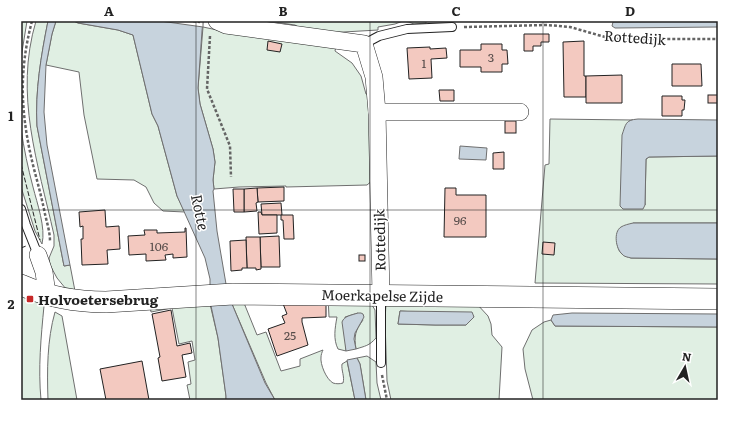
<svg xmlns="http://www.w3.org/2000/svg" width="739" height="421" font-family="Literata,serif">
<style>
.green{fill:#e0efe3;stroke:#6f6f6f;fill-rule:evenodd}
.water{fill:#c7d3dd;stroke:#6f6f6f}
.pier{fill:#fff;stroke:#6f6f6f}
.building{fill:#f3c9c0;stroke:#222}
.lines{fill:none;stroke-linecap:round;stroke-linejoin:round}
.service-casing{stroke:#222;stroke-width:10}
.minor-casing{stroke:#222;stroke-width:18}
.tertiary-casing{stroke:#222;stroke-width:22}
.path{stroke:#646464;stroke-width:2.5;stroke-dasharray:3 2;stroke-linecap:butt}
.service{stroke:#fff;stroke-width:8}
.minor{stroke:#fff;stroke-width:17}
.tertiary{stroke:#fff;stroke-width:21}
.fence{stroke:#222;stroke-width:1;stroke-dasharray:5 2;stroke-linecap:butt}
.grid{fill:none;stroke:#222;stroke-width:1;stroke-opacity:0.55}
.poi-dot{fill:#c62828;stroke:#fff;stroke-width:1.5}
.labels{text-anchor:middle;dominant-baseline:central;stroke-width:3;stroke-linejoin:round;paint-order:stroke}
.number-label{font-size:12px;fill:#564c4a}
.street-label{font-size:14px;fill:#222;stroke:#fff}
.poi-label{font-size:14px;font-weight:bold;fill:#222;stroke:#fff;text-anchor:start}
.water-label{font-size:15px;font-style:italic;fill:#222;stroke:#fff}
.neatline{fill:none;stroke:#222;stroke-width:1.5}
.grid-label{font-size:13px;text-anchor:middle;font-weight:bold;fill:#222}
</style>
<rect width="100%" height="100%" fill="#fff"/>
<!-- green -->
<g class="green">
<polygon points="21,21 27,21 21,58"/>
<path d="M 36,21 L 48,21 C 41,56 35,91 37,126 L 64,266 L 70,265 L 75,291 L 66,289 L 57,278 L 50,265 L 49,258 L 54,246 L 54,235 C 38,163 14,95 36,21 Z"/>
<polygon points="56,21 74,21 78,23 118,30 133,35 152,114 158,126 177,196 185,212 163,211 154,203 146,187 134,180 97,179 84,115 79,72 46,65 52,34"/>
<polygon points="239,21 426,21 426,23 414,24 409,22 403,21 395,24 378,27 378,30 326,33 303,30 295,25 268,21 260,24"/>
<polygon points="203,27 222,31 336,46 335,51 352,63 361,76 366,94 371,94 373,180 367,185 286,187 286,186 239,187 214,189 213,180 215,162 213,149 200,104 198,88"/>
<path d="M 550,119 L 633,120 L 629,121 L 645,205 L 646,159 L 649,157 L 718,156 L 718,223 L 633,223 L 617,243 C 619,253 621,255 631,258 L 718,259 L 718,284 L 535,283 L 545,165 L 549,164 Z"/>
<path d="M 21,129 C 24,149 28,168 33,187 C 37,203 46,228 42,244 L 35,231 L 21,187 Z"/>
<path d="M 21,294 L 38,301 L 44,306 C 41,337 38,368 41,400 L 21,400 Z"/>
<path d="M 328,297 L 369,300 L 375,310 L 376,338 C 369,346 365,346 356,349 C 354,336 355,331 363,320 L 358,313 L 345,317 L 346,351 L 338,349 C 333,339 335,328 337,317 L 329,317 Z"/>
<path d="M 244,303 L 257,335 L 266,332 L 281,371 L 300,366 L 300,359 L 323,350 C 322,352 321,355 321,357 C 320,364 326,379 333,383 C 336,384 340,384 343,383 C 345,377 341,370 342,364 L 347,361 L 355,400 L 275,400 L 266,383 L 232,304 Z"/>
<path d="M 386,303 L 476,303 L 488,316 L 491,324 L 492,335 L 502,347 L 499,400 L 391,400 L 387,381 L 385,321 ZM 400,311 L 474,316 L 466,325 L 435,325 L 398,324 Z"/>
<polygon points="210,304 218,338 226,396 226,400 190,400 187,385 191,384 188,362 195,360 192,341 179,344 172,308 151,312 150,306"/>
<path d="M 55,312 L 62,316 L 77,400 L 48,400 C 47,371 47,340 55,312 Z"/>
<polygon points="551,320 555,326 718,327 718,400 533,400 525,369 523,349 532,330 544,322"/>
<polygon points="367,356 376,362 377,383 381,400 366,400 360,364 357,358"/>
</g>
<!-- water -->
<g class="water">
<path d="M 48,21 L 56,21 L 52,34 L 46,65 L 44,112 L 47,145 L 70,265 L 64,266 L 37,126 C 35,91 41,56 48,21 Z"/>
<polygon points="74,21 203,21 202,31 198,88 200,104 213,149 215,162 213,180 214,189 213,191 217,231 226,284 232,304 265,383 275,400 226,400 226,396 218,338 211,306 210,286 210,279 205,258 177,196 158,126 152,114 133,35 118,30 78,23"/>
<polygon points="718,21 718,27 615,28 612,26 613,22"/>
<path d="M 638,119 L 718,120 L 718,156 L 649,157 L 646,159 L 645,205 L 643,209 L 623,209 L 620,206 L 622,135 C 626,124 625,120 638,119 Z"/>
<polygon points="460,146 487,148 486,160 459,159"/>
<path d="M 633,223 L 718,223 L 718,259 L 631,258 C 628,257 624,257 622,254 C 616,249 613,232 621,227 C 624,225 629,224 633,223 Z"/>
<polygon points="400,311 472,312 474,317 466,325 435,325 398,324"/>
<path d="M 358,313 L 361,313 L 363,314 L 364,317 L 355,333 L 354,339 L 356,349 L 346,351 L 342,322 C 344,316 352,315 358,313 Z"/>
<polygon points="572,313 718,314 718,327 555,326 551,320 553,315"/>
<polygon points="357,358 360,364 366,400 355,400 347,360"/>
</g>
<!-- pier -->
<polygon class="pier" points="160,21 203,21 203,27"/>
<!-- building -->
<g class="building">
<polygon points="524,34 549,34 549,42 541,42 541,46 533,46 533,51 524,51"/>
<polygon points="268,41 282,44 280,52 267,50"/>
<polygon points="584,41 584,76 586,76 586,97 564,97 563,42"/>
<polygon points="481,44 502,44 502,50 507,50 508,64 502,64 502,72 481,72 481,67 460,67 460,50 481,50"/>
<polygon points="430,47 430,49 446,48 447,58 431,59 432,78 409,79 407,48"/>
<polygon points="672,64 701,64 702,86 672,86"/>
<polygon points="622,75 622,103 586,103 586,76"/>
<polygon points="439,90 454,90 454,101 440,101"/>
<rect x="708" y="95" width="10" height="8"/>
<polygon points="662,96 682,96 682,100 685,100 684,110 682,110 682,116 662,116"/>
<rect x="505" y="121" width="11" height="12"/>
<polygon points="504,152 504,169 493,169 493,153"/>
<polygon points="284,187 284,201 258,202 257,188"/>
<polygon points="257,188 258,202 256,203 257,211 244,212 244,189"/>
<polygon points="445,188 456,188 456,195 486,195 486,237 444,237"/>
<polygon points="233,189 244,189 244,212 234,212"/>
<polygon points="281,203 282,215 262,215 261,204"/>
<polygon points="105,210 106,227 119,226 120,249 107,250 108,264 82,265 81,239 83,239 83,226 80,227 79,212"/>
<polygon points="258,212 261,212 262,215 277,215 277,233 259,234"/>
<polygon points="281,215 293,215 294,239 284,239 283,220 281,220"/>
<polygon points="185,228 186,228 187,257 173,258 173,254 165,255 166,260 146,261 146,254 129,255 128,236 145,235 144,230 157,230 157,233 185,232"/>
<polygon points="279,236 280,267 261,267 260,237"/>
<polygon points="246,237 260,237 261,269 256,270 256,268 247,268"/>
<polygon points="246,240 247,268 242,268 242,270 231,271 230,241"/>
<polygon points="543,242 555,243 554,255 542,254"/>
<rect x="359" y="255" width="6" height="6"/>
<polygon points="326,299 326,317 302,318 302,322 308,345 277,356 268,329 285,323 282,316 287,314 282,301"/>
<polygon points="171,310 177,346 190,343 192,353 182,355 186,377 162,381 158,358 160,357 152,314"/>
<polygon points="142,361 149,400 106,400 100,369"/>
</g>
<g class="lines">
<defs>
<g id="service">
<polyline points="364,44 379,36 407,29 452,27"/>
<polyline points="21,209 26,225 38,255"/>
<polyline points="381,296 381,363"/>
</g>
<g id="minor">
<polyline points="217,21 226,25 364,44 374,77 377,112 381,295"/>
<polyline points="377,112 520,112"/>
<polyline points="38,255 44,272 47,294"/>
</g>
<path id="tertiary" d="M 21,285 C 48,297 76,302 106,302 L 233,294 L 718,299"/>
</defs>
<!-- service casing -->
<use href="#service" class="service-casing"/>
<!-- minor casing -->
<use href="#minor" class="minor-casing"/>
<!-- tertiary casing -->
<use href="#tertiary" class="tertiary-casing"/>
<!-- path -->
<g class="path">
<path d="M 32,21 C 18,74 21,117 34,169 C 38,184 42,199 45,214 C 47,223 50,232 50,241"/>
<polyline points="193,21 200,22"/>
<polyline points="464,27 547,25 570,27 605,37 615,39 718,39"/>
<polyline points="210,36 207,89 230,146 231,177"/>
<polyline points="382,375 387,400"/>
</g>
<!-- service -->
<use href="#service" class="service"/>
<!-- minor -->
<use href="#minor" class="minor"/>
<!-- tertiary -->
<use href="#tertiary" class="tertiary"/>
<!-- fence -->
<g class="fence">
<polyline points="21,164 40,240"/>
<polyline points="21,248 26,246"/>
</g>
</g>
<!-- grid -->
<path class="grid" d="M 196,21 L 196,400M 370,21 L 370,400M 543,21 L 543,400M 21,210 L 718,210"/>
<!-- markers -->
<rect class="poi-dot" x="26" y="295" width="8" height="8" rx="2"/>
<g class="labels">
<!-- number labels -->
<g class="number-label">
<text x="491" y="57">3</text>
<text x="424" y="63">1</text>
<text x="460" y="220">96</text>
<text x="159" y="246">106</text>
<text x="290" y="335">25</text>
</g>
<!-- street labels -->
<g class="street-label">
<text transform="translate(635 37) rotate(4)">Rottedijk</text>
<text transform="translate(379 240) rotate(-91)">Rottedijk</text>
<text transform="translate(382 295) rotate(1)">Moerkapelse Zijde</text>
</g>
<!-- poi labels -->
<g class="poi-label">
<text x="38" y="299">Holvoetersebrug</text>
</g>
<!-- water labels -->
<g class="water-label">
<text transform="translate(201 212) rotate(78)">Rotte</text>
</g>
</g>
<!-- border -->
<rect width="739" height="421" fill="none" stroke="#ffffff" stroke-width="44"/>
<!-- north arrow -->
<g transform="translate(685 367) rotate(9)" stroke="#ffffff" stroke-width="3" paint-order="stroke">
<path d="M0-3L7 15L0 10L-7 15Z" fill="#222222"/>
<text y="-6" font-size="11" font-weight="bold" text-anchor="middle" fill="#222222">N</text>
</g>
<rect x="22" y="22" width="695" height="377" class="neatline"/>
<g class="grid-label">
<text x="109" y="16">A</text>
<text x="283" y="16">B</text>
<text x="456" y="16">C</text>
<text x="630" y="16">D</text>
<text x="11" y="121">1</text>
<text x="11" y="309">2</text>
</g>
</svg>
